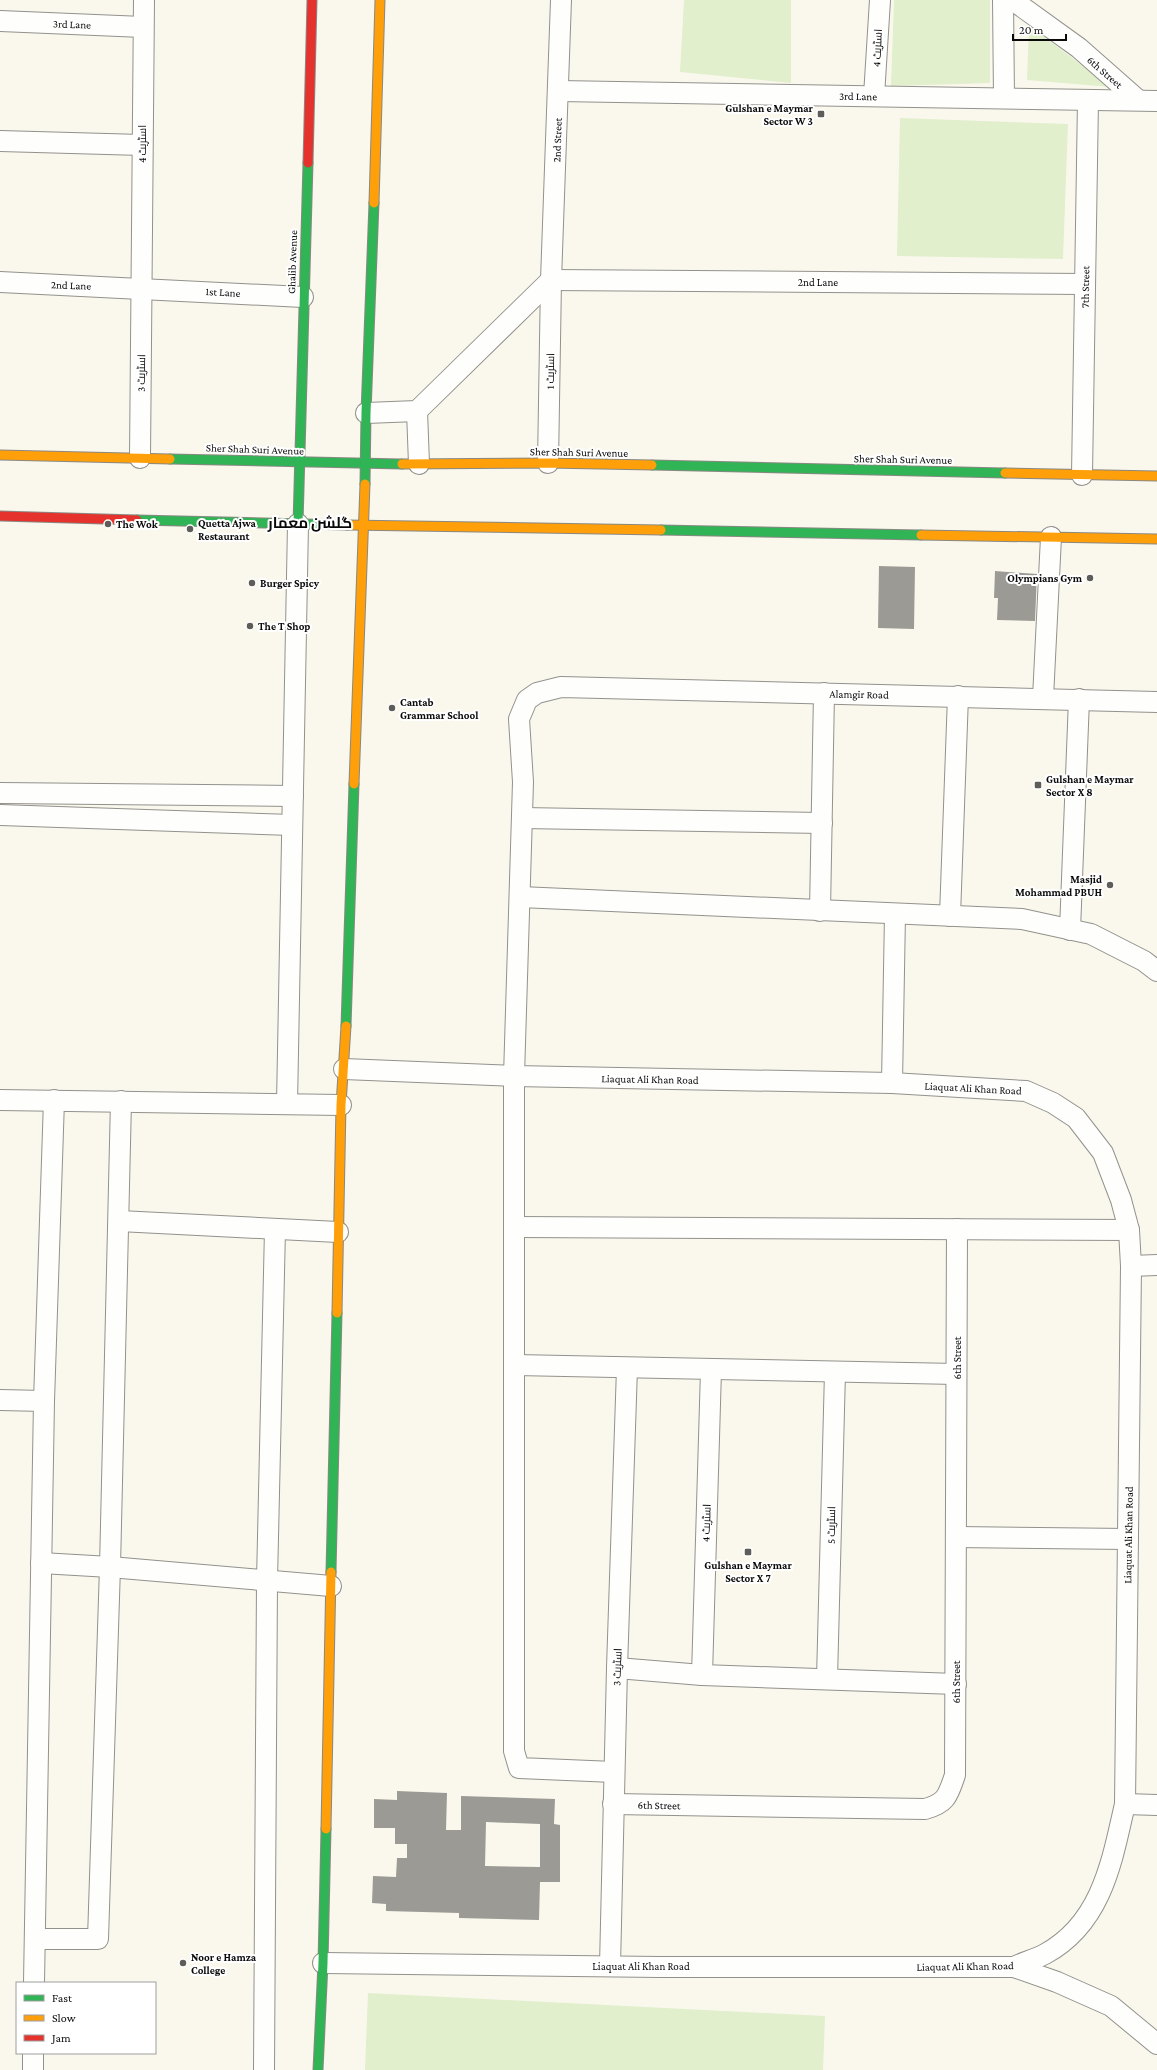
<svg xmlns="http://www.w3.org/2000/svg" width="1157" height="2070" font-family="'Crimson Pro',Cairo,serif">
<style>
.green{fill:#e1efcd}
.building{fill:#9c9a94;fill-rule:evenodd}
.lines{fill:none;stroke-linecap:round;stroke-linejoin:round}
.street-casing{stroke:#92918c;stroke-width:22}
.fast-casing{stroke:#898883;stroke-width:11}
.slow-casing{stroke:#898883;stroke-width:11}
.jam-casing{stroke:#898883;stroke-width:11}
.street{stroke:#fefefc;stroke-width:20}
.fast{stroke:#30b455;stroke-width:9}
.slow{stroke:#ff9f0a;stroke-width:9}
.jam{stroke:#e5322d;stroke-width:9}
.poi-dot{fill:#5e5d59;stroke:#fff;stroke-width:1.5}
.labels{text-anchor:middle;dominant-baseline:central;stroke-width:4;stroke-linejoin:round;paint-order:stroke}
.street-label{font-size:11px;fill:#0a0a0a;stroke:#fff}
.poi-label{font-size:11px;font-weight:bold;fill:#0a0a0a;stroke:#fff;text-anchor:start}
.district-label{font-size:15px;font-weight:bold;fill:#0a0a0a;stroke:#fff}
</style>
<rect width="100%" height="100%" fill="#faf8ed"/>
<!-- green -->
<g class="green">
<polygon points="684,0 791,0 791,83 680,72"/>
<polygon points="894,0 990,0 990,83 891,86"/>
<polygon points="1029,25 1110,87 1027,80"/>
<polygon points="900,118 1068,124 1063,259 897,256"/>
<polygon points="368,1993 825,2016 823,2070 365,2070"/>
</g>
<!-- building -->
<g class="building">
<polygon points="879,566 915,567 914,629 878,628"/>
<polygon points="995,571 1037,574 1035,621 997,620 998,598 994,598"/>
<path d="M 397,1791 L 447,1793 L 446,1830 L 461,1830 L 461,1796 L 555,1799 L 554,1824 L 560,1825 L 560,1882 L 540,1882 L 539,1920 L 459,1918 L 459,1913 L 386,1911 L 386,1904 L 372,1903 L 373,1876 L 396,1877 L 397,1858 L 407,1858 L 407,1844 L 395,1844 L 395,1828 L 374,1828 L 374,1799 L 397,1800 ZM 486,1822 L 540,1824 L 540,1867 L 485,1866 Z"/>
</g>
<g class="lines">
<defs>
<g id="street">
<polyline points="1003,0 1004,98"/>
<polyline points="1016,0 1018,4 1079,48 1138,100"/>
<polyline points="0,21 143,27"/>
<polyline points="559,91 1157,101"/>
<polyline points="874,96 880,0"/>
<polyline points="0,141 142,145"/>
<polyline points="551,280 1085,284"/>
<polyline points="0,282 303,297"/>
<polyline points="417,411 419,464"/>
<polyline points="366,413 417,411 551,280"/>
<polyline points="140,458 144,0"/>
<polyline points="548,463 551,280 561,0"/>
<polyline points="1082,475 1088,100"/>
<polyline points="1043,698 1051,537"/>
<polyline points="0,793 293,796"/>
<polyline points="0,815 292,825"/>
<polyline points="522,818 822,823"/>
<polyline points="520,897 1022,919 1091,934 1144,961 1157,971"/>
<polyline points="820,911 824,693"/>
<polyline points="950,916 958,696"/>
<polyline points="1070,930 1079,699"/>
<polyline points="892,1083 895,914"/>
<polyline points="0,1100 341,1105"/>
<polyline points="287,1104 298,524"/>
<polyline points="119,1221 338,1232"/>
<polyline points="515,1227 1129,1230"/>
<polyline points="1131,1266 1157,1265"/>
<polyline points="515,1365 956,1374"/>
<polyline points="0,1400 44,1401"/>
<polyline points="956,1537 1128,1539"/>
<polyline points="41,1563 110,1567 331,1586"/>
<polyline points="617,1668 702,1675 956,1684"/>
<polyline points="702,1675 711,1370"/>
<polyline points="827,1679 835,1372"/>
<polyline points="614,1772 519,1768 514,1751 514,1076 523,782 519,719 527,700 537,693 561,687 1157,702"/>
<path d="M 613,1804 L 925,1809 C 947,1803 948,1795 955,1775 L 957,1229"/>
<polyline points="1125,1804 1157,1805"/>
<polyline points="35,1939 98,1939 110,1567 121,1101"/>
<path d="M 323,1963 L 660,1967 L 1014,1967 C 1024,1962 1036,1959 1045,1954 C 1102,1923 1112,1861 1125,1804 L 1131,1266 L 1129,1230 L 1121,1200 L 1103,1153 L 1076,1118 L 1053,1103 L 1026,1091 L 892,1083 L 514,1076 L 344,1069"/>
<polyline points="610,1966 617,1668 627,1368"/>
<polyline points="1014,1967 1057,1982 1111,2006 1157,2044"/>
<polyline points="34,1983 44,1401 54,1100"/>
<polyline points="33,2070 33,2053"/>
<polyline points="264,2070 267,1581 275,1229"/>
</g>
<g id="fast">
<polyline points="170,459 402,464"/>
<polyline points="652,465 1005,473"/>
<polyline points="365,484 366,413 374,203"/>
<polyline points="137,520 347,525"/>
<polyline points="298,524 308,163"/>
<polyline points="661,530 921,535"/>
<polyline points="346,1026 354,784"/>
<polyline points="331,1572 337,1313"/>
<polyline points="318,2070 323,1963 326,1829"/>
</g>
<g id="slow">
<polyline points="374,203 380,0"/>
<polyline points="0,455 170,459"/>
<polyline points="402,464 548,463 652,465"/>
<polyline points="1005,473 1157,476"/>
<polyline points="347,525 661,530"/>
<polyline points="921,535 1157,539"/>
<polyline points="354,784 365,484"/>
<polyline points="337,1313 341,1105 346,1026"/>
<polyline points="326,1829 331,1572"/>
</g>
<g id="jam">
<polyline points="308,163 312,0"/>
<polyline points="0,516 137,520"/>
</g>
</defs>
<!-- street casing -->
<use href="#street" class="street-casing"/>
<!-- fast casing -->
<use href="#fast" class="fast-casing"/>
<!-- slow casing -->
<use href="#slow" class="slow-casing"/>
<!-- jam casing -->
<use href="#jam" class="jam-casing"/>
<!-- street -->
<use href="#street" class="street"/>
<!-- fast -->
<use href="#fast" class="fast"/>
<!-- slow -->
<use href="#slow" class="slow"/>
<!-- jam -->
<use href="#jam" class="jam"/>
</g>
<!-- markers -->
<g class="poi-dot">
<rect x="817" y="110" width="8" height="8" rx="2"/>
<circle cx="108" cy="524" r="4"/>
<circle cx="190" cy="529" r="4"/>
<circle cx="1090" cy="578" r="4"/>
<circle cx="252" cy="583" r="4"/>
<circle cx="250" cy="626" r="4"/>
<circle cx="392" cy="708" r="4"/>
<rect x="1034" y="781" width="8" height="8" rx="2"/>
<circle cx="1110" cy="885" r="4"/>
<rect x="744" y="1548" width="8" height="8" rx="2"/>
<circle cx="183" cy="1963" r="4"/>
</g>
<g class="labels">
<!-- street labels -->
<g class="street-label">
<text transform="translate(72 24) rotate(2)">3rd Lane</text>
<text transform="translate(877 48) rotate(-87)">اسٹریٹ 4</text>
<text transform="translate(1105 72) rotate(41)">6th Street</text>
<text transform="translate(858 96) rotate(1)">3rd Lane</text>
<text transform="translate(557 140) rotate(-88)">2nd Street</text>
<text transform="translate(142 144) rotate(-90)">اسٹریٹ 4</text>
<text transform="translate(292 262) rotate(-88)">Ghalib Avenue</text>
<text x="818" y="282">2nd Lane</text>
<text transform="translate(71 285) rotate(2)">2nd Lane</text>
<text transform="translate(1085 287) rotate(-89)">7th Street</text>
<text transform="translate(223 292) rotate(3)">1st Lane</text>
<text transform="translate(550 371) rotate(-89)">اسٹریٹ 1</text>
<text transform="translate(141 373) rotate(-89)">اسٹریٹ 3</text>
<text transform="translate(255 449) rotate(2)">Sher Shah Suri Avenue</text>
<text transform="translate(579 452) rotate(1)">Sher Shah Suri Avenue</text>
<text transform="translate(903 459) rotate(1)">Sher Shah Suri Avenue</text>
<text transform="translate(859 694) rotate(1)">Alamgir Road</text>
<text transform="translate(650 1079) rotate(1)">Liaquat Ali Khan Road</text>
<text transform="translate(973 1088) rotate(3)">Liaquat Ali Khan Road</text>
<text transform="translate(957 1358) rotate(-90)">6th Street</text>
<text transform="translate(706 1523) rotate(-88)">اسٹریٹ 4</text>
<text transform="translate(831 1525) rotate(-89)">اسٹریٹ 5</text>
<text transform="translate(1128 1535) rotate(-89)">Liaquat Ali Khan Road</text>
<text transform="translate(617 1667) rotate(-88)">اسٹریٹ 3</text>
<text transform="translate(956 1682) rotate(-90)">6th Street</text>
<text transform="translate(659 1805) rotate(1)">6th Street</text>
<text x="641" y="1966">Liaquat Ali Khan Road</text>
<text transform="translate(965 1966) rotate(-1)">Liaquat Ali Khan Road</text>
</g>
<!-- poi labels -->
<g class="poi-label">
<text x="813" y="108" text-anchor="end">Gulshan e Maymar<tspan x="813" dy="13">Sector W 3</tspan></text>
<text x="198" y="523">Quetta Ajwa<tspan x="198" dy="13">Restaurant</tspan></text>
<text x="116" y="524">The Wok</text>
<text x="1082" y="578" text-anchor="end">Olympians Gym</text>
<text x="260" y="583">Burger Spicy</text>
<text x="258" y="626">The T Shop</text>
<text x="400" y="702">Cantab<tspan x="400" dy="13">Grammar School</tspan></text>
<text x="1046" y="779">Gulshan e Maymar<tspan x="1046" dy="13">Sector X 8</tspan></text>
<text x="1102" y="879" text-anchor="end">Masjid<tspan x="1102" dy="13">Mohammad PBUH</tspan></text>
<text x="748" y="1565" text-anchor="middle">Gulshan e Maymar<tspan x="748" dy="13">Sector X 7</tspan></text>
<text x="191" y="1957">Noor e Hamza<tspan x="191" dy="13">College</tspan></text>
</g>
<!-- district labels -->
<g class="district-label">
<text x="310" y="523">گلشن معمار</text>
</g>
</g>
<!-- legend -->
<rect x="16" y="1982" width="140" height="72" fill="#ffffff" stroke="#9d9d9d"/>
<rect x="24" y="1995" width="20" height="6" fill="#30b455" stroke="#9d9d9d"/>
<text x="52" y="2002" font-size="12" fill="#0a0a0a">Fast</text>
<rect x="24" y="2015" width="20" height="6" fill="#ff9f0a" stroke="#9d9d9d"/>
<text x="52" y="2022" font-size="12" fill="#0a0a0a">Slow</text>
<rect x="24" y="2035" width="20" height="6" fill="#e5322d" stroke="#9d9d9d"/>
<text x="52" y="2042" font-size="12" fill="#0a0a0a">Jam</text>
<!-- scale -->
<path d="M1013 34v6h53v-6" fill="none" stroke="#0a0a0a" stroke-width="2"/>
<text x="1019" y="34" font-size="12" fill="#0a0a0a" stroke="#ffffff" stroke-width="3" paint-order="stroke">20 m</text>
</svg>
